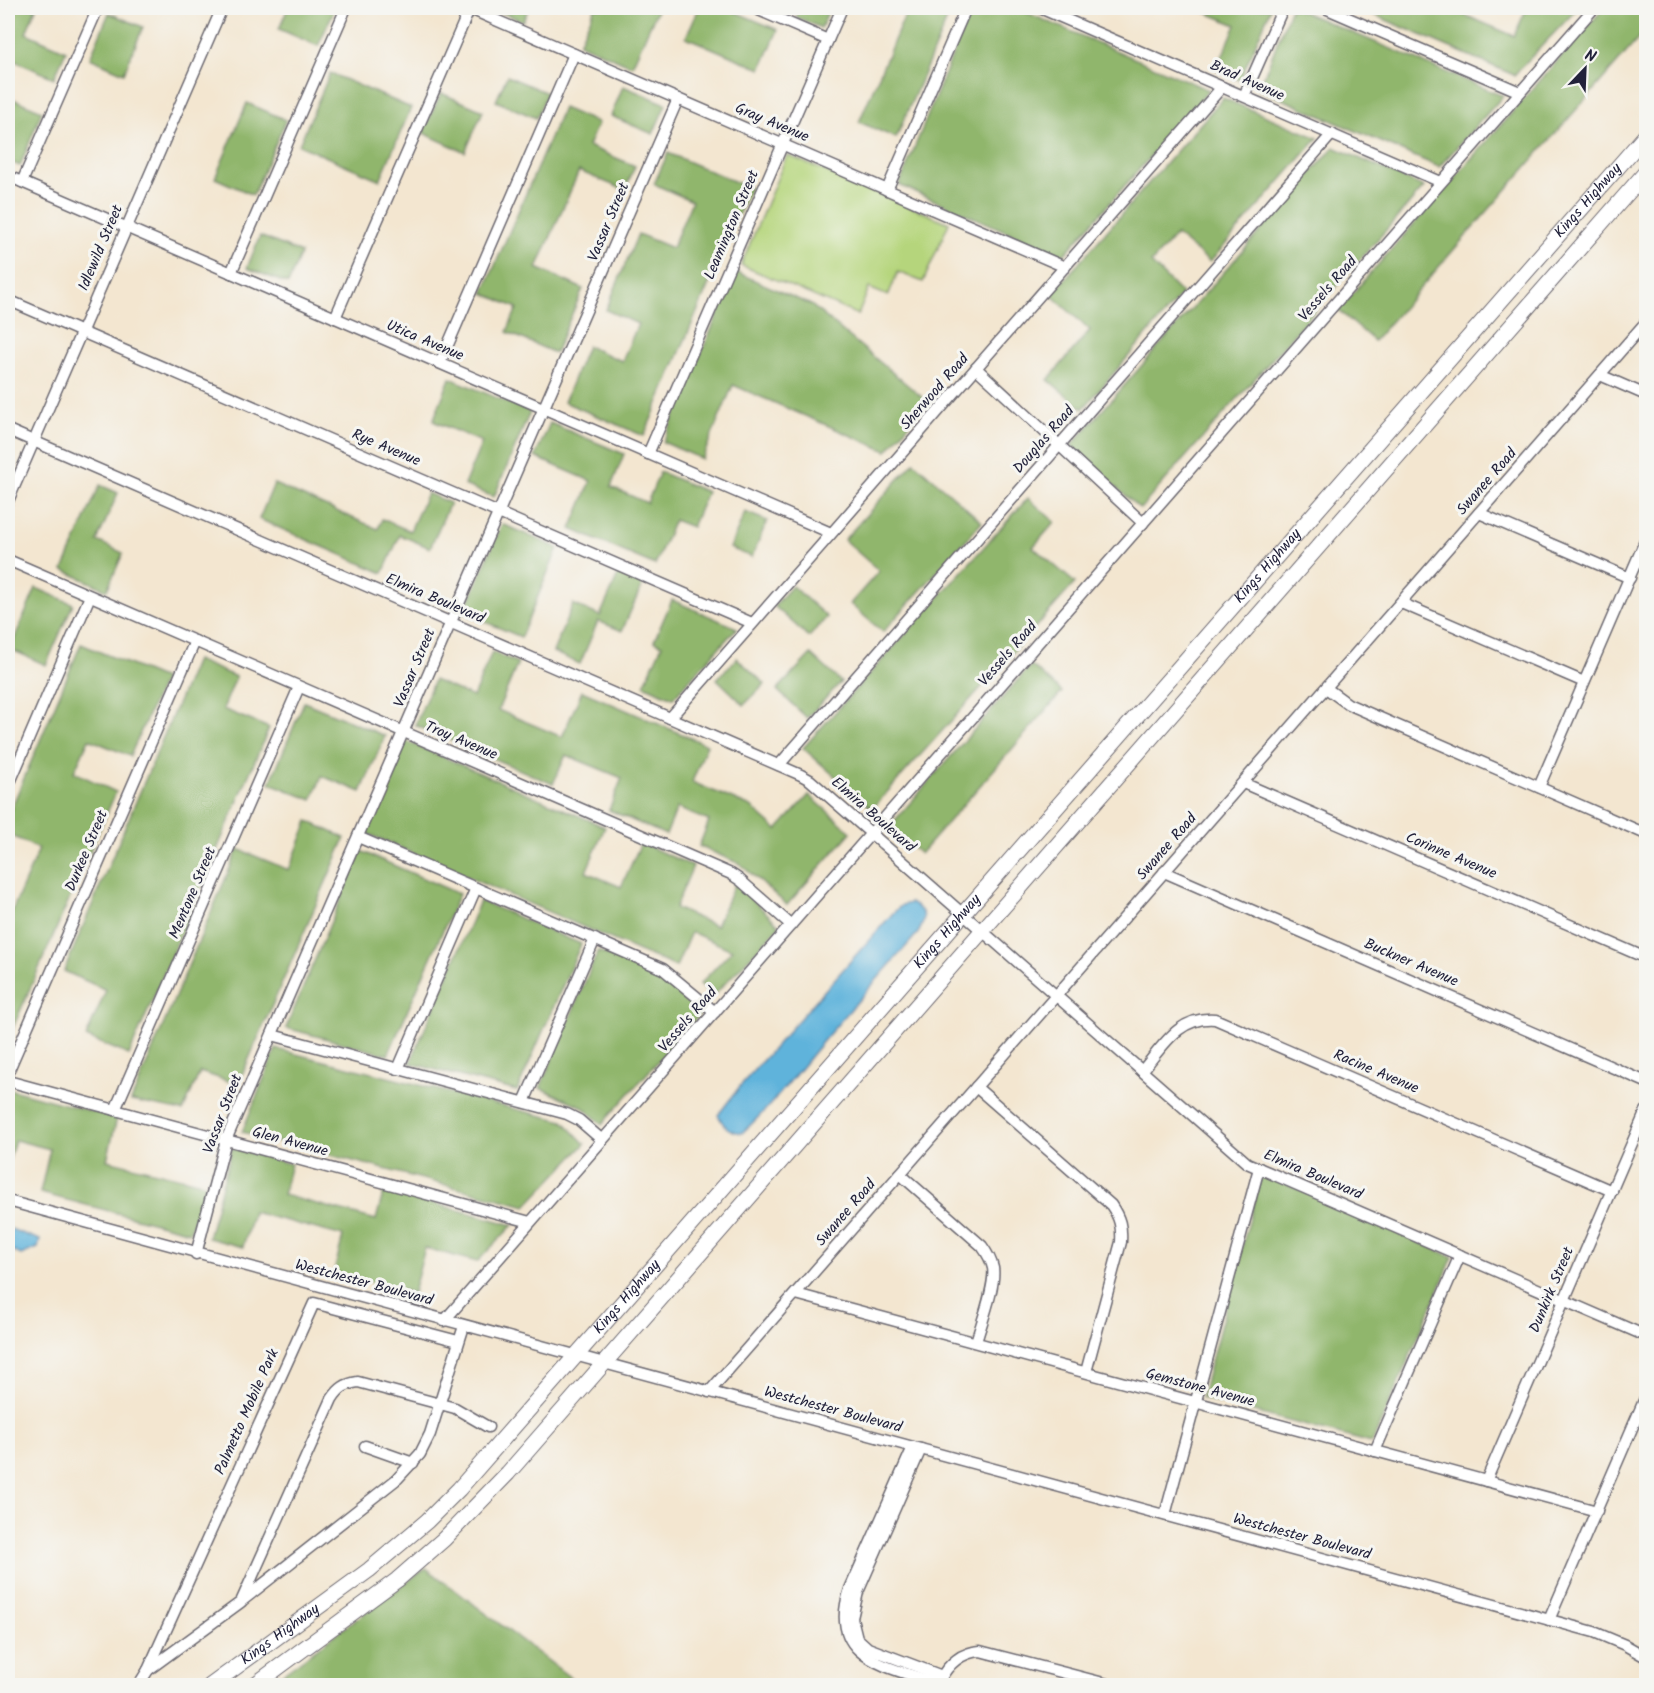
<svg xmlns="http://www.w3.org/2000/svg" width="1654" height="1693" font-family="Kalam,sans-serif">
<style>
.green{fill:#b5d57c;stroke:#6c7c5c;stroke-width:1.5}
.forest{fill:#90b66c;stroke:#596c54;stroke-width:1.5}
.water{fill:#5eb3db;stroke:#406a8b;stroke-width:1.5}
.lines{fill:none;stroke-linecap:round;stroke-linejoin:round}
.street-casing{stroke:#6b676f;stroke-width:13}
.secondary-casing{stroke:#6b676f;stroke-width:17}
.street{stroke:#fff;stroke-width:10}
.secondary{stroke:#fff;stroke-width:15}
.labels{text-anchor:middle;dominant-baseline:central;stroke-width:6;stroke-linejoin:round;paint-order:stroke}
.street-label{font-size:15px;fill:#22223b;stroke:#f6f6f2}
</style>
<rect width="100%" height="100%" fill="#f6f6f2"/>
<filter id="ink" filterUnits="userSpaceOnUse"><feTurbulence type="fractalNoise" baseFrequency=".0167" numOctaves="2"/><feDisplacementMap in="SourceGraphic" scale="12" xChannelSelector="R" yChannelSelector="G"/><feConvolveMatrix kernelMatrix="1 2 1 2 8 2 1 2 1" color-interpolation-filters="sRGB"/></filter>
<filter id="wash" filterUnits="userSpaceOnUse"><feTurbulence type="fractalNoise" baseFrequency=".008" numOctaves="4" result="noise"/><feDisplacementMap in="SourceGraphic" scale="24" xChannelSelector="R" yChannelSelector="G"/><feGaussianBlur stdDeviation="1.35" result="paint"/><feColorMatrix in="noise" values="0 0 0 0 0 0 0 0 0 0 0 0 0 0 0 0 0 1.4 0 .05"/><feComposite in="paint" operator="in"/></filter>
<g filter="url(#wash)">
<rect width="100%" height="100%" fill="#f3e6d0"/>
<!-- green -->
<polygon class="green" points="787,155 949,223 923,282 898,272 888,296 869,288 858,315 741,265"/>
<!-- forest -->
<g class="forest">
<polygon points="8,8 36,8 26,33 66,51 54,78 8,58"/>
<polygon points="288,8 335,8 318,46 279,29"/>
<polygon points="490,8 529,8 523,21"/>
<polygon points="595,8 658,8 632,66 579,43"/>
<polygon points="699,8 726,8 778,30 761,69 686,37"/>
<polygon points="800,8 830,8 821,28 796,17"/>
<polygon points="908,8 952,8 896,138 859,122"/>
<polygon points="972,8 1016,8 1209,90 1063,256 899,185"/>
<polygon points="1195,8 1271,8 1240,80 1216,70 1236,25"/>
<polygon points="1291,8 1294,8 1503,96 1439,167 1259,89"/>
<polygon points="1358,8 1448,8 1514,36 1527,8 1578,8 1514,75"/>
<polygon points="1604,8 1646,8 1646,30 1374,341 1338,310"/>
<polygon points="109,13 143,27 124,73 90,58"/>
<polygon points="330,73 411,108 380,180 299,145"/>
<polygon points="507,76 547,93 536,118 496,101"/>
<polygon points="623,86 666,104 653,134 611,116"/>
<polygon points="441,93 483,111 465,152 423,133"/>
<polygon points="8,97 42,111 20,166 8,161"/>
<polygon points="1223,98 1318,138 1210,262 1176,235 1151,263 1182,294 1083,409 1048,380 1090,330 1051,295"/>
<polygon points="247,103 286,120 253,195 215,178"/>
<polygon points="563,108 598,123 588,146 635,166 625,190 579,171 537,268 583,289 555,353 507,332 517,308 483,293"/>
<polygon points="1334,147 1424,187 1140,509 1071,446"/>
<polygon points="668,153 750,188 644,436 564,402 587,346 622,361 638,324 606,310 638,234 672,248 692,201 654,184"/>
<polygon points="260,236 301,253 288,284 247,268"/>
<polygon points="736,272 811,305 928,402 887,451 733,385 702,459 663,442"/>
<polygon points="450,378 530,412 494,497 464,485 482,442 433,421"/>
<polygon points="550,423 624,454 611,487 647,503 660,472 707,492 692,527 674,520 655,565 571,529 591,481 535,457"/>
<polygon points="914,462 982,522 883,632 850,604 879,571 844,540"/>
<polygon points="274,484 378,529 382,519 410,531 427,493 450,503 430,548 400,535 383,573 259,519"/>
<polygon points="100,485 118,493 97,541 123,553 107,590 63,570"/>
<polygon points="1028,498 1055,522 1033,547 1075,583 872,809 803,748"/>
<polygon points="745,512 767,521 752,557 730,548"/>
<polygon points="502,524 558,548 521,637 464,613"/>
<polygon points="619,573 643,583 622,631 598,621 580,664 553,652 573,604 600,616"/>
<polygon points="792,586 827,617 809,637 774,606"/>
<polygon points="36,588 73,604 46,665 10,649"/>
<polygon points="672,600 737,628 673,698 644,685 662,645 654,641"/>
<polygon points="81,644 164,679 130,756 89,739 74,772 116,792 8,1039 8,909 12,911 39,849 8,834 8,816"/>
<polygon points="492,652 518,663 498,710 562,737 582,691 707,745 692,782 751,807 777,830 809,795 851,832 787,905 740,864 699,846 709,821 677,808 666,835 609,810 622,778 566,755 553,784 415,725 434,680 473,697"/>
<polygon points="811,654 841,682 807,718 777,690"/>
<polygon points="737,658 765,684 744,705 717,679"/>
<polygon points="196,660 236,677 223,709 269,728 129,1055 86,1037 106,990 64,971"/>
<polygon points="1031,665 1062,692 920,854 889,827"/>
<polygon points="304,702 385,736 361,792 322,776 312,800 270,783"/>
<polygon points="406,741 605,827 586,872 621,887 641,843 693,866 675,908 716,926 735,883 780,926 713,996 700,984 732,950 691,932 676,967 366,833"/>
<polygon points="308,821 345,838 238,1084 200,1072 183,1111 131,1101 238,849 289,870"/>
<polygon points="361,851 459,894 388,1055 286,1028"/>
<polygon points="480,901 581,944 517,1091 410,1063"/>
<polygon points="598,951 663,978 702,1012 602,1124 581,1106 540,1088"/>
<polygon points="276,1049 563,1121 585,1144 526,1206 242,1132"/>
<polygon points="8,1089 117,1118 107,1160 206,1184 190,1232 40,1193 50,1149 15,1140 8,1164"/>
<polygon points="232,1148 291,1164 283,1195 376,1220 384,1190 513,1225 477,1262 425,1248 413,1293 334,1272 343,1236 253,1212 243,1247 208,1238"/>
<polygon points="1262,1173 1453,1257 1372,1443 1201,1398"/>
<polygon points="426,1568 580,1685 266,1686"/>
</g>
<!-- water -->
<g class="water">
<path d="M 910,903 C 926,910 927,918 918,933 C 887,968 855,1004 824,1040 C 797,1072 773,1105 742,1133 C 728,1131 724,1127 718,1115 L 741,1085 L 893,913 L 902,905 Z"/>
<polygon points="8,1228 40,1240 38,1248 21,1255 8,1249"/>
</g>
</g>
<g filter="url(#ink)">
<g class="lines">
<defs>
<g id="street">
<polyline points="468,8 1065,267"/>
<polyline points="754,8 828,40"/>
<polyline points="1040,8 1441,182"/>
<polyline points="1325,8 1520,92"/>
<polyline points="1244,96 1283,8"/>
<polyline points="8,176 831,533"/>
<polyline points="22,182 98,8"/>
<polyline points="887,190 966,8"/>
<polyline points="231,273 346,8"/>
<polyline points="8,300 752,623"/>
<polyline points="335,318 470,8"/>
<polyline points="440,363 574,54"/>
<polyline points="976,368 1143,523"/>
<polyline points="1600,375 1646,395"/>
<polyline points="8,430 801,775 810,780 1247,1163 1646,1336"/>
<polyline points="648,454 842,8"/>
<polyline points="8,501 222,8"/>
<polyline points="1479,513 1630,578"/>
<polyline points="8,560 731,874 740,880 791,925"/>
<polyline points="1401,603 1584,682"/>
<polyline points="1326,688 1348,704 1646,834"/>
<polyline points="670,718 1222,87"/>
<polyline points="779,765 1332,134"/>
<polyline points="1243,783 1646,958"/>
<polyline points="8,787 90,596"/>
<polyline points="1539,787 1646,539"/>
<polyline points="358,837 663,969 715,1012"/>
<polyline points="1164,872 1646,1082"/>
<polyline points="272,1035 567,1114 579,1120 602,1140"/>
<polyline points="398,1069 476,888"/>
<path d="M 1142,1071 C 1163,1046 1179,1016 1215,1019 L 1612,1191"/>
<polyline points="8,1072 195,641"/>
<polyline points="8,1081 530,1222"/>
<path d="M 976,1087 L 1111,1205 C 1120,1218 1122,1227 1121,1242 L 1086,1372"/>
<polyline points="524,1102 595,939"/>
<polyline points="115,1110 299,687"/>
<path d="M 900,1174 L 982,1246 C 987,1253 991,1259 993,1268 C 996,1285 981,1324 976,1342"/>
<polyline points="8,1201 1594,1632 1625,1645 1646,1657"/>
<polyline points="196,1254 226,1140 678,99"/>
<polyline points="796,1294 1597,1511"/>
<polyline points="444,1321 1594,8"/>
<polyline points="709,1392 1646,322"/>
<polyline points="365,1446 413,1463"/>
<path d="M 913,1447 L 850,1589 C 826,1659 888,1666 938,1684"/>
<polyline points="921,1449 858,1592 852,1618 857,1638 868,1648 942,1676"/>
<polyline points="1375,1451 1460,1255"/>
<polyline points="1486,1481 1646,1111"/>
<polyline points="1165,1515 1259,1168"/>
<polyline points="243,1600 397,1479 420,1454 430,1434 464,1326"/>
<polyline points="1549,1620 1646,1396"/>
<path d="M 148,1670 L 241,1602 L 332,1399 C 339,1388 345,1384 358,1382 L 455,1408 L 488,1427"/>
<path d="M 940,1680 C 948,1664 962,1652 980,1651 L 1115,1686"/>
<polyline points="138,1686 148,1670 314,1303 458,1341"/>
</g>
<g id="secondary">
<path id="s1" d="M 210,1686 L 369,1570 L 427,1521 L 459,1489 L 1646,135"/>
<polyline points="253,1686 397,1580 444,1539 508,1473 1646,172"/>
</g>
</defs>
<!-- street casing -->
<use href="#street" class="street-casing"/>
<!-- secondary casing -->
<use href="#secondary" class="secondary-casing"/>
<!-- street -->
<use href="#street" class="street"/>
<!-- secondary -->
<use href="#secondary" class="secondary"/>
</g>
</g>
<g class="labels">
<!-- street labels -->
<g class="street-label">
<text transform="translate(1247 81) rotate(24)">Brad Avenue</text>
<text transform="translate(772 123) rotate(23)">Gray Avenue</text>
<text stroke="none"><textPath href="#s1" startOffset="2031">Kings Highway</textPath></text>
<text transform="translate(609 222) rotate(-67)">Vassar Street</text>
<text transform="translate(732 225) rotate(-67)">Leamington Street</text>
<text transform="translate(101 248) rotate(-67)">Idlewild Street</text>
<text transform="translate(1328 289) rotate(-49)">Vessels Road</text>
<text transform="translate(425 341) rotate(23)">Utica Avenue</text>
<text transform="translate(935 392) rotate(-49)">Sherwood Road</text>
<text transform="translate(1044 440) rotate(-49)">Douglas Road</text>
<text transform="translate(386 448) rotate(23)">Rye Avenue</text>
<text transform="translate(1487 482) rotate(-49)">Swanee Road</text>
<text stroke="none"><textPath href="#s1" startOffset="1545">Kings Highway</textPath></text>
<text transform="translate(435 599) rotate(23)">Elmira Boulevard</text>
<text transform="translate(1008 654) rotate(-49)">Vessels Road</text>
<text transform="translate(415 668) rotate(-67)">Vassar Street</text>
<text transform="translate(461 741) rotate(23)">Troy Avenue</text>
<text transform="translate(873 815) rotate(41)">Elmira Boulevard</text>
<text transform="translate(1167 847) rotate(-49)">Swanee Road</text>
<text transform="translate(87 851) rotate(-67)">Durkee Street</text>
<text transform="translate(1451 856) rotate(23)">Corinne Avenue</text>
<text transform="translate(193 893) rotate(-67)">Mentone Street</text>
<text stroke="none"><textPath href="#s1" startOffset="1059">Kings Highway</textPath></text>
<text transform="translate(1411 963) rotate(23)">Buckner Avenue</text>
<text transform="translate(688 1020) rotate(-49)">Vessels Road</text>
<text transform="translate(1376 1072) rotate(23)">Racine Avenue</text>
<text transform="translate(223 1114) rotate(-69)">Vassar Street</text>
<text transform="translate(290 1142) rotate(15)">Glen Avenue</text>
<text transform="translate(1313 1175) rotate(23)">Elmira Boulevard</text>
<text transform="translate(846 1213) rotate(-49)">Swanee Road</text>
<text transform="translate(364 1283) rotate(15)">Westchester Boulevard</text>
<text transform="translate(1552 1290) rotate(-67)">Dunkirk Street</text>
<text stroke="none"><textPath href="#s1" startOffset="573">Kings Highway</textPath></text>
<text transform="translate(1200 1388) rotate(15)">Gemstone Avenue</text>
<text transform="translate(833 1410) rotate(15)">Westchester Boulevard</text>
<text transform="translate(247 1412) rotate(-66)">Palmetto Mobile Park</text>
<text transform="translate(1302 1537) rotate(15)">Westchester Boulevard</text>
<text stroke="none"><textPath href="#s1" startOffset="87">Kings Highway</textPath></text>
</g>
</g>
<!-- margin -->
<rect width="1654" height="1693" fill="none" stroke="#f6f6f2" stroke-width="30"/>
<!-- north arrow -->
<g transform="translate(1585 69) rotate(23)" stroke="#f6f6f2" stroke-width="4.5" paint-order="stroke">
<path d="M0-4.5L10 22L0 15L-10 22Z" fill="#22223b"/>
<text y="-9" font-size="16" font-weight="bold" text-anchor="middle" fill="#22223b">N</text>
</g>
</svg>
